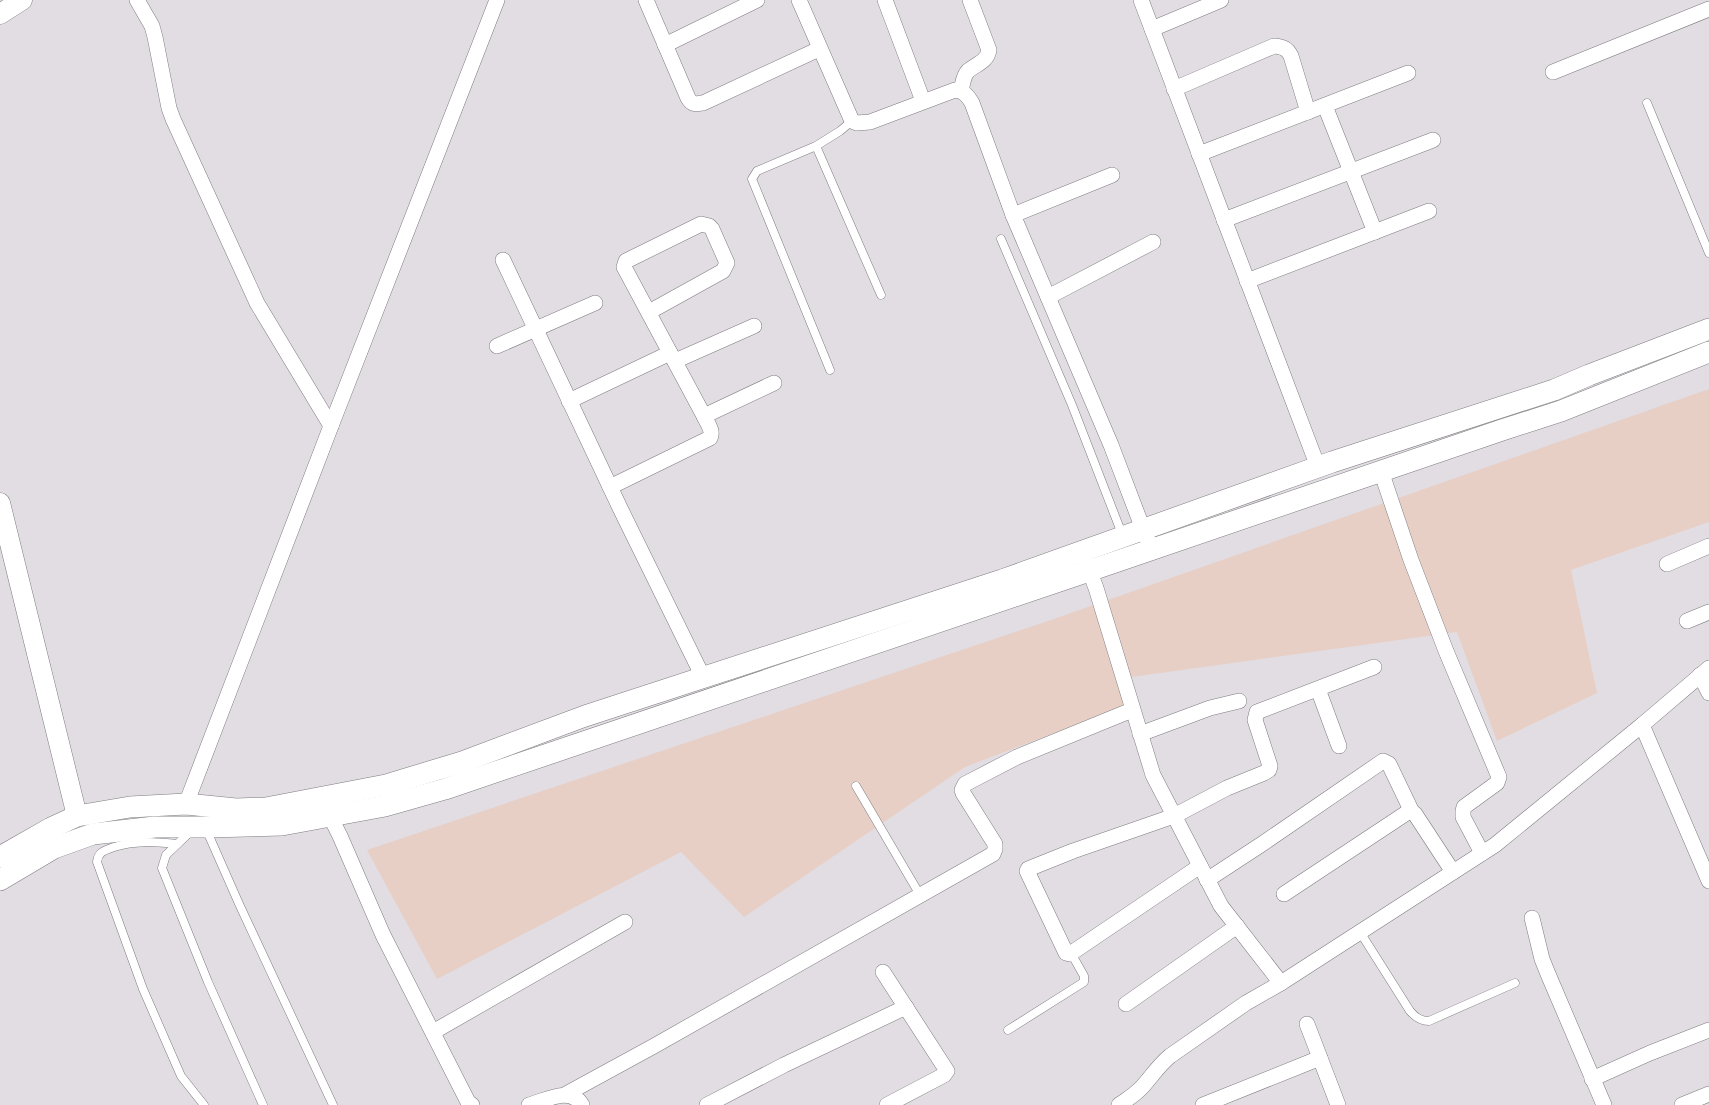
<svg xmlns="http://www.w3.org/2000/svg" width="1709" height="1105" font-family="Roboto,sans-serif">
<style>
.industrial{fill:#e7cfc6}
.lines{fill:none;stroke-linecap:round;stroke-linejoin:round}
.service-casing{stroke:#7f7c80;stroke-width:9}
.minor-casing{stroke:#7f7c80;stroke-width:16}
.tertiary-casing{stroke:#7f7c80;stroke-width:21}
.secondary-casing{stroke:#7f7c80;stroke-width:22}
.service{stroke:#fff;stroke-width:8}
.minor{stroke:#fff;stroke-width:15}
.tertiary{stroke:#fff;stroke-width:20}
.secondary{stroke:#fff;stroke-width:21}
</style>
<rect width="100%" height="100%" fill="#e1dde2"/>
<!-- industrial -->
<polygon class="industrial" points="1709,389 1709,522 1571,570 1597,693 1497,741 1457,632 1117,679 1128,705 965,767 744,917 681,852 437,979 367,850 1048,621"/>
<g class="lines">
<defs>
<g id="service">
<polyline points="1647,103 1709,253"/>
<polyline points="816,146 881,295"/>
<polyline points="1001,239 1072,405 1122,534"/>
<polyline points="830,370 752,179 757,171 816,146 840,131 852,121"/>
<polyline points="856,786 920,895"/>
<polyline points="206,829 240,906 333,1105"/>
<polyline points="190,832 166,855 162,868 208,982 263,1105"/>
<path d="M 177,844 C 155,842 136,840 114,847 C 106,850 98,851 97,862 L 143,989 L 181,1076 L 204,1105"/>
<path d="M 1360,932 L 1410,1011 C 1416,1018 1421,1021 1429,1021 L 1515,983"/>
<polyline points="1008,1030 1084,982 1084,976 1071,953"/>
</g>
<g id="minor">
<polyline points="137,0 152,26 155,37 169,108 173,119 257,303 331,426"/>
<path d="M 646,0 L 688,98 C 692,105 696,104 703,103 L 819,49"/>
<path d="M 799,0 L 852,121 L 857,123 L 870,122 L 955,90 C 964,91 968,96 972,103 L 1013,215 L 1111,445 L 1143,529 L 1152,550"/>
<polyline points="885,0 923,101"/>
<polyline points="1141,0 1318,467"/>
<polyline points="1152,29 1221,0"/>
<polyline points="665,45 757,0"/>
<polyline points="1553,72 1709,9"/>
<path d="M 1174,89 L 1274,46 C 1283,47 1287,48 1291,56 L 1308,112"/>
<path d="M 961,90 C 963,84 963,76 968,71 C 976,64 987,62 989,50 L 970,0"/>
<polyline points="1325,106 1375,232"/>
<polyline points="1199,154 1408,73"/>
<polyline points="1013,215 1112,175"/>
<polyline points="1224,220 1433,140"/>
<polyline points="503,260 620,508 703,677"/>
<polyline points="1247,281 1429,211"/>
<polyline points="1048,297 1153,242"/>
<polyline points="497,346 595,303"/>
<polyline points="675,361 754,326"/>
<polyline points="569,401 670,353"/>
<polyline points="704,416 774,383"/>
<polyline points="1381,471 1411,560 1446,651 1499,777 1497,783 1464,807 1463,811 1463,817 1482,853"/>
<path d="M 610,487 L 710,438 C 714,431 707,423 704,416 L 624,267 L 626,261 L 701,224 L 709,226 L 712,229 L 727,263 L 723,271 L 649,312"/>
<polyline points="1086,562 1096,588 1153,775 1221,906 1281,983 1495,845 1642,725 1709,881"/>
<polyline points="1667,564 1709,546"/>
<polyline points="1687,621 1709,612"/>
<polyline points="1700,675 1709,693"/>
<polyline points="1318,689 1339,746"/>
<polyline points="1642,725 1709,668"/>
<polyline points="1140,734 1210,708 1239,701"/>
<polyline points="186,804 331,426 497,0"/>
<polyline points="330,816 340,836 383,935 468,1102 472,1105"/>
<polyline points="1200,866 1070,954 1066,953 1027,871 1028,869 1073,851 1174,816 1227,788 1264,773 1269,770 1270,766 1255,720 1257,712 1374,667"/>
<polyline points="1207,880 1262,844 1383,761 1389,764 1412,812"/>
<polyline points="1284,894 1408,812 1412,812 1415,814 1453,872"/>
<polyline points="1532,918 1542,959 1548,974 1604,1105"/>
<polyline points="883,972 947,1071 944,1075 887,1105"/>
<polyline points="1126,1004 1237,926"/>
<polyline points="1307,1024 1338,1105"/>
<polyline points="433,1032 625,922"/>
<polyline points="1592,1079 1650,1053 1709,1030"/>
<polyline points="566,1094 654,1046 993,854 995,849 995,844 963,793 962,790 965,784 1017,757 1132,710"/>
<path d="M 529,1105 C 546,1100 571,1086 582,1105"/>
<polyline points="707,1105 784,1065 906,1007"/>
<path d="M 1119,1105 C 1128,1099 1136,1094 1143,1086 C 1152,1076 1159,1065 1170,1056 L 1246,1003 L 1281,983"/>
<polyline points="1203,1105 1320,1058"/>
<polyline points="1682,1105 1709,1094"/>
</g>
<g id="tertiary">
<polyline points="0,14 22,0"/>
<polyline points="0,503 77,816"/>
</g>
<g id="secondary">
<polyline points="0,857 51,828 77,816 130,807 186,804 236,809 266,808 386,785 462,762 585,716 1002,580 1332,462 1554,390 1589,375 1709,329"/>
<polyline points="0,880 54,848 93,834 155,827 209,827 282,825 385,806 445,789 1077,575 1502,430 1561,411 1709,352"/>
</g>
</defs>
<!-- service casing -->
<use href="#service" class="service-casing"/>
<!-- minor casing -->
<use href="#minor" class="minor-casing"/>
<!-- tertiary casing -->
<use href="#tertiary" class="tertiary-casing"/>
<!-- secondary casing -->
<use href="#secondary" class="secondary-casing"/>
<!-- service -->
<use href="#service" class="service"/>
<!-- minor -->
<use href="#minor" class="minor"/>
<!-- tertiary -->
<use href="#tertiary" class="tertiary"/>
<!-- secondary -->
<use href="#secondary" class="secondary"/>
</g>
</svg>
